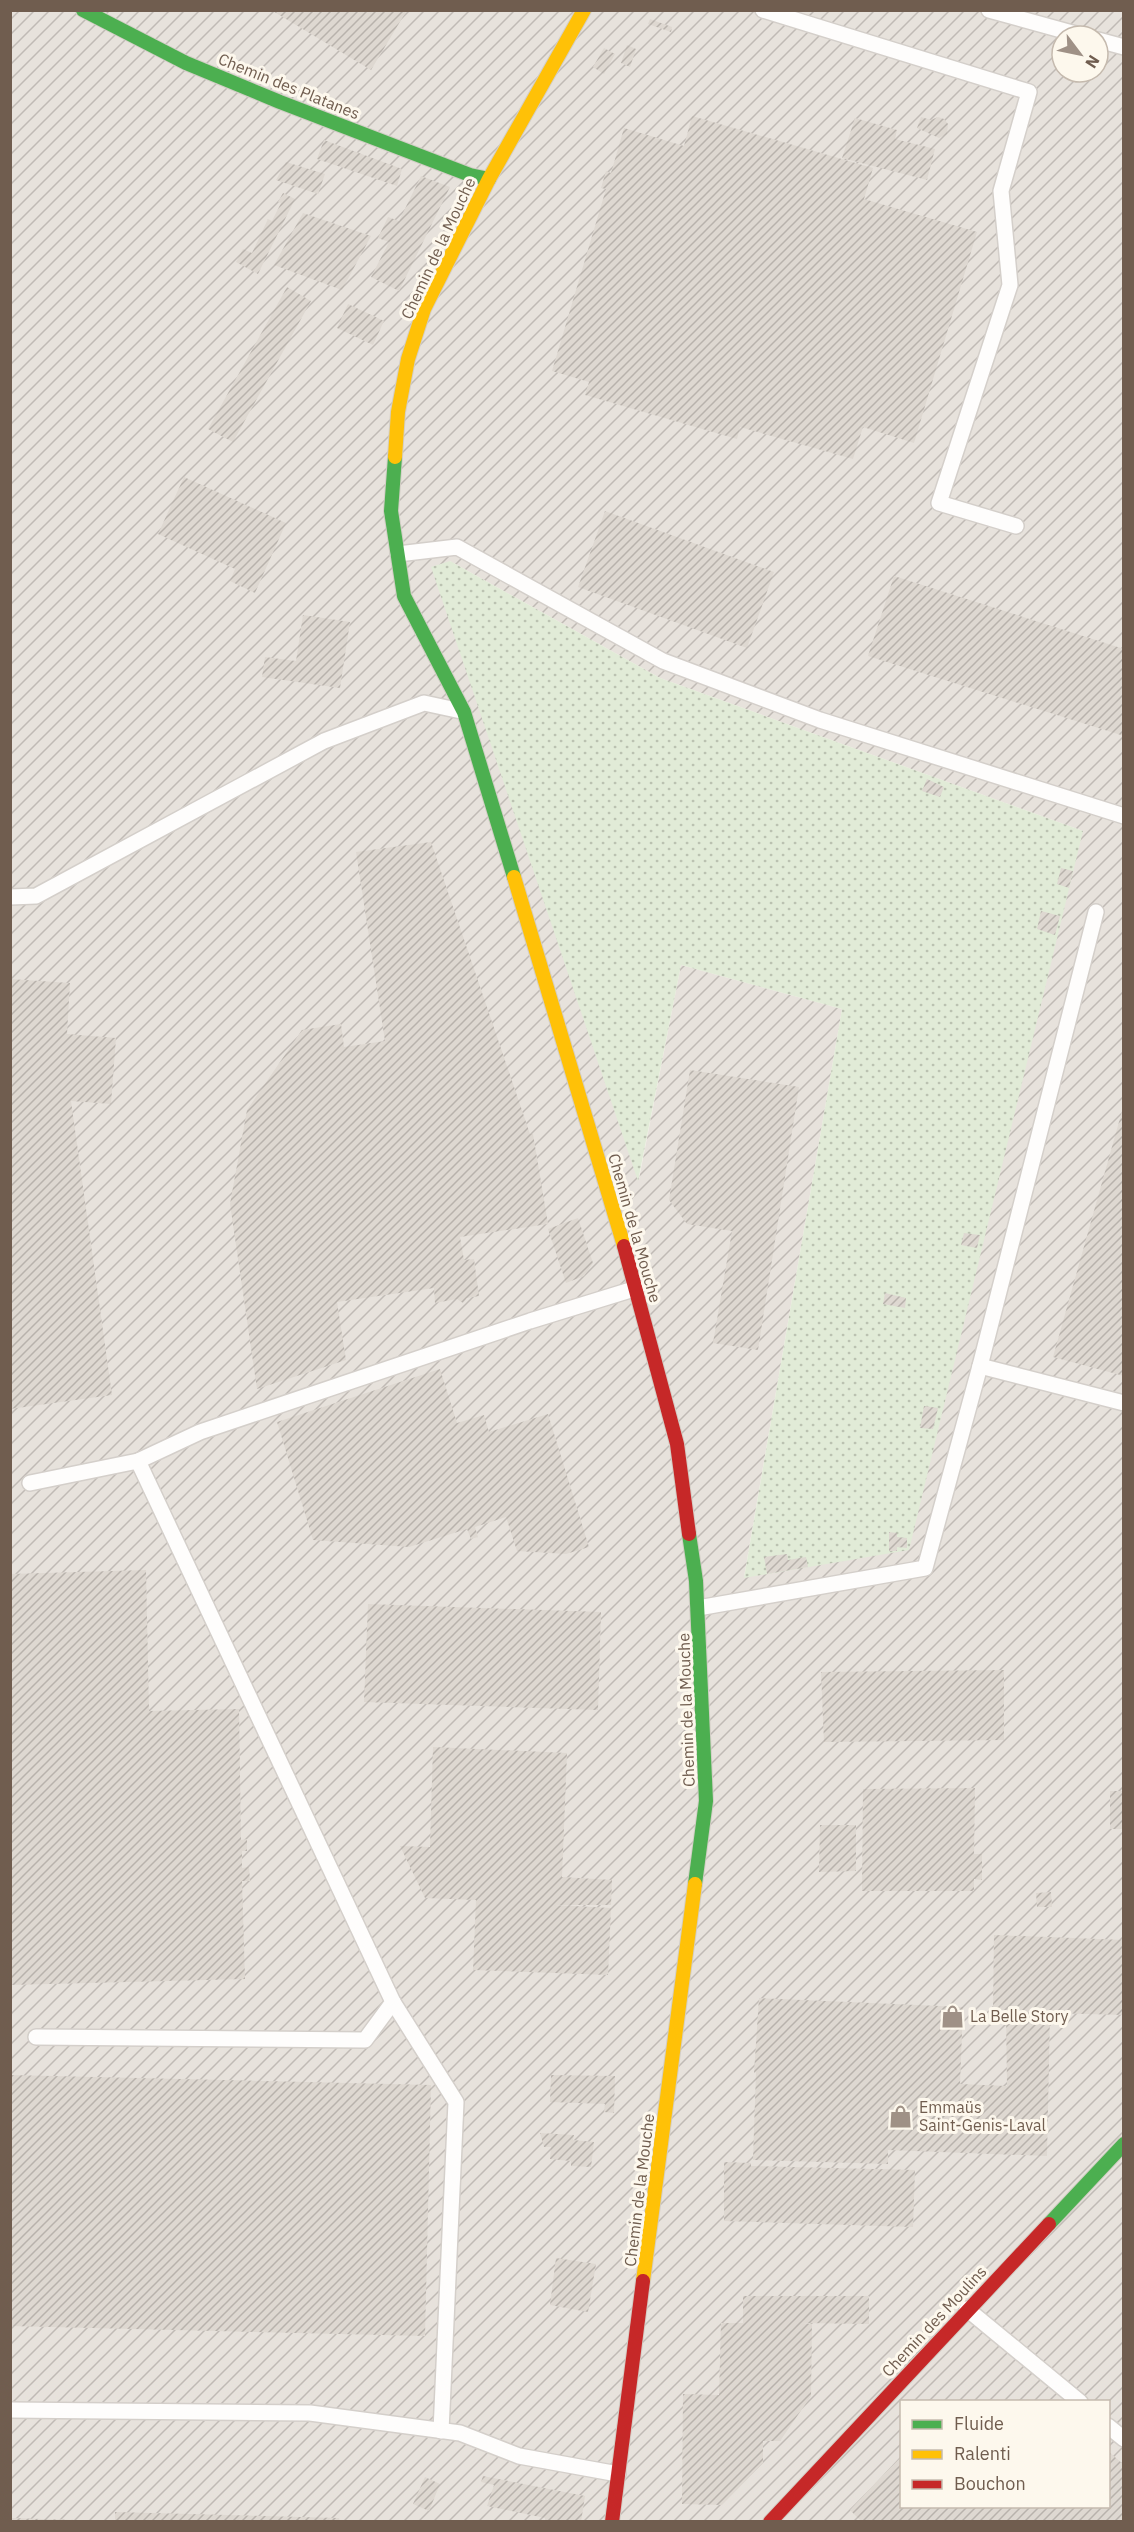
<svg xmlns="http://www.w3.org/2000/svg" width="1134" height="2532" font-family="'IBM Plex Sans',sans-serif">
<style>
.industrial{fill:url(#industrial-furrows);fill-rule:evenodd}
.garden{fill:url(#garden-dots)}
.building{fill:url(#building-hatch)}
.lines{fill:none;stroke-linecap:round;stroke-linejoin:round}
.lane-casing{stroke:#d4cfca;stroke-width:18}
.fast-casing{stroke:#d3cec6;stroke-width:16}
.slow-casing{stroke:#d3cec6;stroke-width:16}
.jam-casing{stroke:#d3cec6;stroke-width:16}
.lane{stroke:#fefdfc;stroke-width:15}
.fast{stroke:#4caf50;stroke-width:14}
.slow{stroke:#ffc107;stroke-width:14}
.jam{stroke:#c62828;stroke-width:14}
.labels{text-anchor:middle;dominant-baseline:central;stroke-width:6;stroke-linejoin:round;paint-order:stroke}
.street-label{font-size:16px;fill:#705d4f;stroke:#fdf8ed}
.poi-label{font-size:16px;fill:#705d4f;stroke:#fdf8ed;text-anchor:start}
</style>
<defs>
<pattern id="industrial-furrows" width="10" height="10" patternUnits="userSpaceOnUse" patternTransform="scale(1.5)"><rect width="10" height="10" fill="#e7e2dc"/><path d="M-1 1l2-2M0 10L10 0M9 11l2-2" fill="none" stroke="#c0bab5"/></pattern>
<pattern id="garden-dots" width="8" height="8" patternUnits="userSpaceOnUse" patternTransform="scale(1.5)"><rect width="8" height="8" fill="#e1ebd7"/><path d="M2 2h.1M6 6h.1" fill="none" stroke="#bbc2b1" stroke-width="1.8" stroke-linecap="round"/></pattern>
<pattern id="building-hatch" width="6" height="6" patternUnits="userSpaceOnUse" patternTransform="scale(1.5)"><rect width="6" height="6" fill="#ded8d1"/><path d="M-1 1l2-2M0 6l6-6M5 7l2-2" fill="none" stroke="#b8b2ac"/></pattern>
</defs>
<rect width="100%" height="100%" fill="#f5f2eb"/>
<!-- industrial -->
<path class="industrial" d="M 11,11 L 1123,11 L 1123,2521 L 11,2521 ZM 1062,36 L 1098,36 L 1098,72 L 1062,72 ZM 450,561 L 660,678 L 1083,831 L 744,1577 L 842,1009 L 681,965 L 639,1179 ZM 902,2402 L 1108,2402 L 1108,2506 L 902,2506 Z"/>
<!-- garden -->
<polygon class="garden" points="450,561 660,678 1083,831 909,1550 744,1578 842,1009 681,965 638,1181 431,567"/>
<!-- building -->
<g class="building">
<polygon points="271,10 407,10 371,70"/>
<polygon points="650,19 672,27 671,32 648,24"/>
<polygon points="627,45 636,49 630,67 621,63"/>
<polygon points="604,48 615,54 604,74 593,67"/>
<polygon points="692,116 873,168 864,199 977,232 914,443 863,427 853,459 740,427 737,439 585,395 589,382 552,371 606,189 601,188 606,171 611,173 624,128 684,146"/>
<polygon points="921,117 931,120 938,117 944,119 948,124 947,134 939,138 917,128"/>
<polygon points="855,118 897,130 895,139 935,149 927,180 842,158"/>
<polygon points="324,140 402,169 397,186 317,159"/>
<polygon points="286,162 325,174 318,194 276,180"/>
<polygon points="421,176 450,187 399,291 371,277 389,242 378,238 388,217 399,221"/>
<polygon points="283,193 295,199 258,274 236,262 243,249 252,253 268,219 272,221 281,203 278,202"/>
<polygon points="303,213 371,236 342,290 274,265"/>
<polygon points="287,287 311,301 233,442 208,429"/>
<polygon points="348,304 384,321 373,345 337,328"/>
<polygon points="184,477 286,523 255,593 230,581 235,569 158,534"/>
<polygon points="605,511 774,572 747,648 578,587"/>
<polygon points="894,576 1124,649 1124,736 868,656"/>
<polygon points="303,615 350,622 340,688 262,677 265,657 296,661"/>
<polygon points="927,779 944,787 940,797 922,791"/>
<polygon points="431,842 530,1134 533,1134 548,1224 460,1237 464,1260 474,1259 479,1296 467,1298 463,1303 457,1299 435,1303 434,1288 337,1302 346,1360 257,1389 230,1204 247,1110 302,1030 341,1024 344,1047 385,1041 356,852"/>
<polygon points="1061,868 1073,871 1069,888 1057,884"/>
<polygon points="1041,911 1060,916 1055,935 1037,929"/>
<polygon points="10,979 70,983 67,1034 116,1038 111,1104 71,1101 112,1395 10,1409"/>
<polygon points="690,1070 799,1087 758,1350 713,1343 732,1231 687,1224 669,1200"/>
<polygon points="1124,1104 1124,1376 1053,1357"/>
<polygon points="578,1218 593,1263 584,1276 566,1283 548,1229"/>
<polygon points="964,1233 980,1235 977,1248 961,1245"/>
<polygon points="885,1293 906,1298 905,1308 883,1304"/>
<polygon points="440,1369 457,1423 484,1415 489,1432 548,1414 589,1547 566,1554 517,1551 506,1517 475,1527 478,1537 471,1539 467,1529 409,1547 313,1540 277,1422"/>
<polygon points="924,1406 938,1408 933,1429 920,1428"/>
<polygon points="889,1532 897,1533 897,1537 907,1538 907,1548 897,1547 897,1551 889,1551"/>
<polygon points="787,1554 788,1560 806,1557 808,1567 767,1574 764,1557"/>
<polygon points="146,1570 149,1711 239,1709 241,1840 247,1839 247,1851 242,1851 242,1868 249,1867 250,1881 242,1881 245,1979 10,1985 10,1574"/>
<polygon points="368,1604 601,1612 598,1710 364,1702"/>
<polygon points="1004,1670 1004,1740 824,1742 821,1672"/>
<polygon points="433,1747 567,1753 562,1877 612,1880 611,1905 554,1905 611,1908 608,1975 473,1970 476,1900 425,1898 400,1846 430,1847"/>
<polygon points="975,1788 974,1854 982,1854 982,1880 974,1879 974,1891 862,1891 863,1789"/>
<rect x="1110" y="1791" width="14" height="38"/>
<polygon points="820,1825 856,1825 856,1871 819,1872"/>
<polygon points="1051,1892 1052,1907 1037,1907 1036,1893"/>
<polygon points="994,1935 1124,1940 1124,2015 1050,2013 1047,2156 888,2150 888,2164 753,2160 756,2072 754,2073 759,1998 963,2007 960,2084 1007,2086 1006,2010 993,2010"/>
<polygon points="10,2075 431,2085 425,2336 10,2326"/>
<polygon points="551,2075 615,2076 614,2113 604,2112 605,2104 550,2102"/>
<polygon points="540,2133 574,2135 573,2140 594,2142 591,2167 571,2166 571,2161 550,2159 551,2147 544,2147"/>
<polygon points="724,2162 751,2163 751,2166 915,2170 913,2227 724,2221"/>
<polygon points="556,2258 596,2264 588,2312 550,2305"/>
<polygon points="743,2296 869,2296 869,2324 802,2323 812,2324 811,2396 780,2441 763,2441 763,2463 722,2505 682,2504 683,2394 719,2395 721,2323 743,2323"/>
<polygon points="1108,2451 1124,2465 1124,2522 862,2522 850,2510 902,2455 902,2506 1108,2506"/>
<polygon points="483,2476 585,2496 581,2522 545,2522 545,2518 487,2506 494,2485 481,2482"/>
<polygon points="425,2477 440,2484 429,2511 413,2504"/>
<polygon points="115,2512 339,2518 340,2522 115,2522"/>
<polygon points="10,2518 76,2520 76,2522 10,2522"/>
</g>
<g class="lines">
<defs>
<g id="lane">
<polyline points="763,10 1029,92 1001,191 1010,285 939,503 1016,526"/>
<polyline points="989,10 1083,36"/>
<polyline points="1098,40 1124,47"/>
<polyline points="398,554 457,547 663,661 820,720 1124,816"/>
<polyline points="10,897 36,896 324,741 424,703 461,711"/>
<polyline points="980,1366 1124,1403"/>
<polyline points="30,1483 138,1461 200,1432 530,1321 637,1288"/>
<polyline points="698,1608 925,1568 980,1366 1096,912"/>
<polyline points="393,2002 456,2102 441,2431"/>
<polyline points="36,2037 365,2040 393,2002 138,1461"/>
<polyline points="967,2309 1080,2402"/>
<polyline points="10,2410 310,2413 460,2433 519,2456 618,2474"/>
<polyline points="1108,2426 1124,2439"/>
</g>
<g id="fast">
<polyline points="83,10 186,63 280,102 470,175 489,179"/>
<polyline points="395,457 391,511 404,596 464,712 514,877"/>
<polyline points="689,1534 696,1581 706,1801 695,1884"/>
<polyline points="1049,2224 1124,2144"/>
</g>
<g id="slow">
<polyline points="395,457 398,412 408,359 424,309 489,179 584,10"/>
<polyline points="514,877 624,1246"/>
<polyline points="643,2281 695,1884"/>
</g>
<g id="jam">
<polyline points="624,1246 677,1444 689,1534"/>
<polyline points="612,2522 643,2281"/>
<polyline points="770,2522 1049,2224"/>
</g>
</defs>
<!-- lane casing -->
<use href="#lane" class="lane-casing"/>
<!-- fast casing -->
<use href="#fast" class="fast-casing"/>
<!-- slow casing -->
<use href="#slow" class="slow-casing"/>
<!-- jam casing -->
<use href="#jam" class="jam-casing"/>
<!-- lane -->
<use href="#lane" class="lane"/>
<!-- fast -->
<use href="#fast" class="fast"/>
<!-- slow -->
<use href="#slow" class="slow"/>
<!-- jam -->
<use href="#jam" class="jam"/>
</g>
<!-- icons -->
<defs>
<symbol id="shop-bare" viewBox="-9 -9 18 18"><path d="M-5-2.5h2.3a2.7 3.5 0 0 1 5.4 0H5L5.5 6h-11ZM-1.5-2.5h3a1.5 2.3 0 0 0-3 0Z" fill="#9f9186" stroke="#fdf8ed" stroke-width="2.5" paint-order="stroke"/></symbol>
</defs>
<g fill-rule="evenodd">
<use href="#shop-bare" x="936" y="2000" width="33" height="33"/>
<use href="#shop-bare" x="884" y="2100" width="33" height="33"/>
</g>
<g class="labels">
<!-- street labels -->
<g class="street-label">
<text transform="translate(289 86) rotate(22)">Chemin des Platanes</text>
<text transform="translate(438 248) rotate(-65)">Chemin de la Mouche</text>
<text transform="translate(635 1228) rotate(74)">Chemin de la Mouche</text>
<text transform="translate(686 1710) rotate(-92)">Chemin de la Mouche</text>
<text transform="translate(639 2190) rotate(-83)">Chemin de la Mouche</text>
<text transform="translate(934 2321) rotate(-47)">Chemin des Moulins</text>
</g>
<!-- poi labels -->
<g class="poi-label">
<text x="970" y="2016">La Belle Story</text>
<text x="919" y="2107">Emmaüs<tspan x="919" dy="18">Saint-Genis-Laval</tspan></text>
</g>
</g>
<!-- border -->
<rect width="1134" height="2532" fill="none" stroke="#705d4f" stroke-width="24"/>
<!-- legend -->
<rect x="900" y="2400" width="210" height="108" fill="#fdf8ed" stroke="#c5baae" stroke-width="1.5"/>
<rect x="912" y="2420" width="30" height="9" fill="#4caf50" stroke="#c5baae" stroke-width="1.5"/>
<text x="954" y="2430" font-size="18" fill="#705d4f">Fluide</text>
<rect x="912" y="2450" width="30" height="9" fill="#ffc107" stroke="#c5baae" stroke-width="1.5"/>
<text x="954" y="2460" font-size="18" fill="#705d4f">Ralenti</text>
<rect x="912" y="2480" width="30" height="9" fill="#c62828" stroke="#c5baae" stroke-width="1.5"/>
<text x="954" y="2490" font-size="18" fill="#705d4f">Bouchon</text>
<!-- north arrow -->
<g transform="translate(1080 54) rotate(122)"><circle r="28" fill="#fdf8ed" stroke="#c5baae" stroke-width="1.5"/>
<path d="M0-4.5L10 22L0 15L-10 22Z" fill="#9f9186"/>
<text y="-9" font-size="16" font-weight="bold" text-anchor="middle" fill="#705d4f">N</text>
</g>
</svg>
